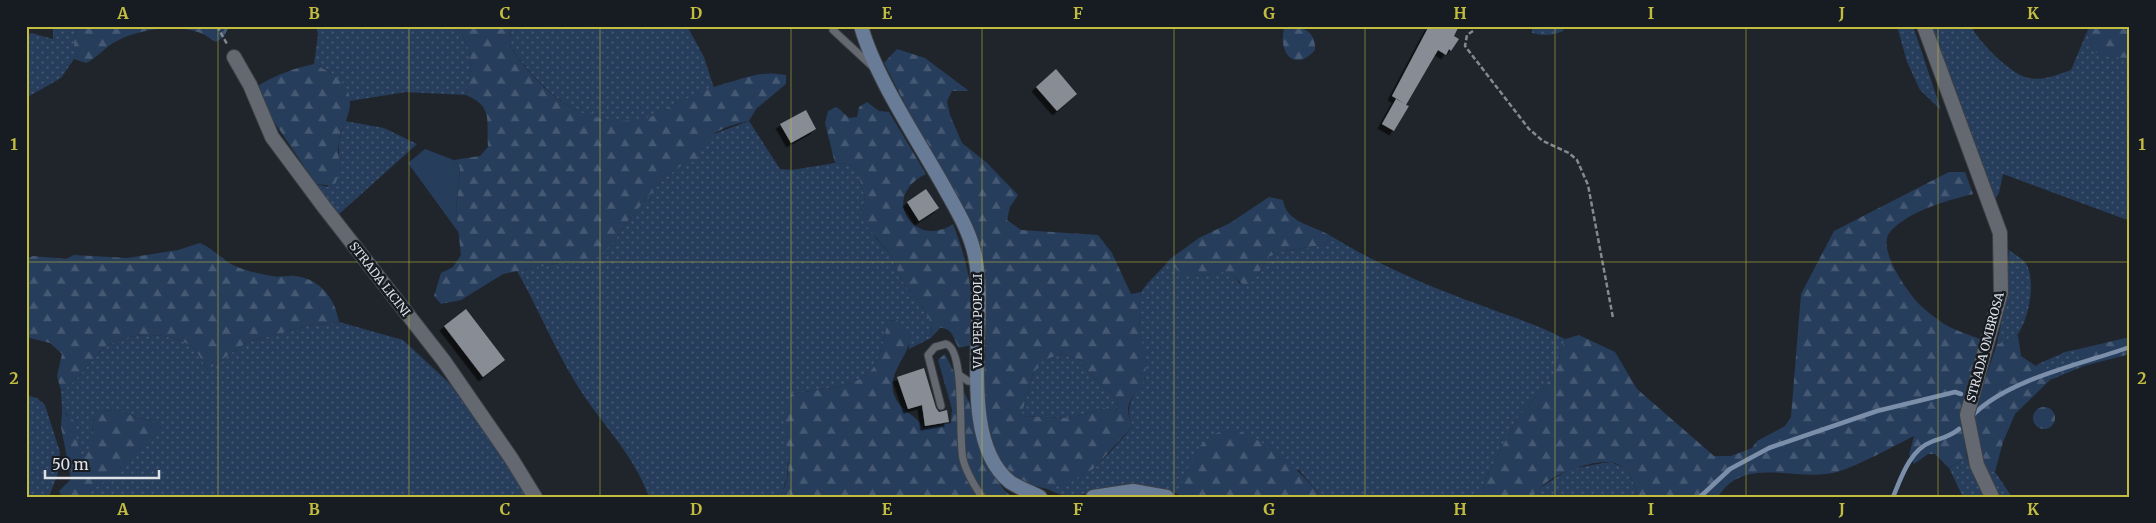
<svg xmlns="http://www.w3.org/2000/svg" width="2156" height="523" font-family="Merriweather,serif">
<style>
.grass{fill:url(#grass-dots)}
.forest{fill:url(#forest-firs);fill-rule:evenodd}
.garden{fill:#273d5c}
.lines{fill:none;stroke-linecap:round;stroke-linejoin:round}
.stream{stroke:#7b8fab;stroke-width:4.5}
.building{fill:#888d95;filter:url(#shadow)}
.service-casing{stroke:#3d4146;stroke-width:9}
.minor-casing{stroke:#3d4146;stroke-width:16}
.secondary-casing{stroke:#3d4146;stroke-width:16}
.path{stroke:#85898e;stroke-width:2.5;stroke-dasharray:5 2.5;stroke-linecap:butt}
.service{stroke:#646971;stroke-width:7}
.minor{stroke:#646971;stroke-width:14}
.secondary{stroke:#697c97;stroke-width:14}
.grid{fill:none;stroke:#c3bd3f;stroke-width:1;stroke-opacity:0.55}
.labels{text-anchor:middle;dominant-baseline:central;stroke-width:5;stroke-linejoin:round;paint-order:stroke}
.street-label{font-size:12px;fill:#dee1e6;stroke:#171b22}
.neatline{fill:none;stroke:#c3bd3f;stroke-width:2}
.grid-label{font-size:16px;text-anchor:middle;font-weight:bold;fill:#c3bd3f}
</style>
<defs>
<pattern id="grass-dots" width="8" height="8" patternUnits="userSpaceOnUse" patternTransform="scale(1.25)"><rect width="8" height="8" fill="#273d5c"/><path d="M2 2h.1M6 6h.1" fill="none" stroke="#465973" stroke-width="1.8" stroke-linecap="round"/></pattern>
<pattern id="forest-firs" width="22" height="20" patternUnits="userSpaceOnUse" patternTransform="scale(1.25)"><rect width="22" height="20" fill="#273d5c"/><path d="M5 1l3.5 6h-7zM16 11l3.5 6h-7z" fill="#465973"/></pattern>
<filter id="shadow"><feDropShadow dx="-4.5" dy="4.5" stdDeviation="0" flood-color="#0009"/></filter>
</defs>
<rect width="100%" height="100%" fill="#20252b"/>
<!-- grass -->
<g class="grass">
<polygon points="53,26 79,26 74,41 74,59 61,78 26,98 26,37 31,33 53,39"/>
<path d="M 316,26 L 459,26 L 469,50 L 471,68 L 466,95 L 406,92 L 350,101 C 345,81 333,72 314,64 L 318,35 Z"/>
<path d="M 511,26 L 687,26 L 704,57 L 714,88 C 701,93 687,98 675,104 C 668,108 661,113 654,116 C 592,138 543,94 510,46 Z"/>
<path d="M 1532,26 L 1565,26 L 1563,31 C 1553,36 1543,36 1532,33 Z"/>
<polygon points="1897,26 1913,26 1941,110 1920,90 1907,62"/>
<path d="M 1928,26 L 1971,26 C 1978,41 2012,76 2029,78 C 2043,81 2057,75 2071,70 L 2087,32 L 2094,52 L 2130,58 L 2130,221 L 2003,174 L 1999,193 L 1992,204 Z"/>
<polygon points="345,121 384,128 417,144 338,215 316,184 328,187 339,155 339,141"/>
<path d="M 749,121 L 780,169 L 792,170 L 835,163 L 848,164 L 857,170 L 865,197 L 862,213 L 875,237 L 891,255 L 902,281 L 920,303 L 932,324 L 931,338 L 909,349 L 909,336 L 897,320 L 888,321 C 884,336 882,354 873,368 C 860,388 813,390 791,394 L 787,478 L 782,493 L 776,497 L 649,497 C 632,451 601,424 577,385 C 554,348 538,308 517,271 L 559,263 L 584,262 L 614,242 L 627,222 L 664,178 L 684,164 L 711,135 Z"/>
<path d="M 1331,236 C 1378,265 1428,286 1480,305 C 1509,316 1537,324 1565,339 L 1553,376 L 1517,419 L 1486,477 L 1481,497 L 1322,497 L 1299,470 L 1187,470 L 1178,494 L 1162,490 L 1133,487 L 1066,497 L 1047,489 C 1090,477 1105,459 1133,426 C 1123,408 1134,393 1145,379 C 1144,362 1134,305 1142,291 C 1147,282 1162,270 1170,259 C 1188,296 1216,262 1233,275 C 1236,277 1238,281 1240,284 L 1255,279 L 1268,257 L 1283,251 L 1324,245 Z"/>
<path d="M 2009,250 C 2014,254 2021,258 2025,262 C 2037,278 2029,319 2018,334 C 2014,340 2004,343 1997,344 L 2006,298 Z"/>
<path d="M 339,322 L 403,340 L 460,393 L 528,497 L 83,497 L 96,487 L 153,422 L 115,410 L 100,411 L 92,422 L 93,440 L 87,456 L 80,455 L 68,415 L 62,411 L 61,391 C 79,381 87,364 102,350 C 122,331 172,330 193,348 C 199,353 203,363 207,370 L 247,342 L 307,326 Z"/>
<polygon points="2079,349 2079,356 2084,366 2050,380 2036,365 2065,352"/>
<path d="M 1060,354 L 1081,360 C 1089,379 1105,385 1118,400 L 1116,413 L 1104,408 L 1070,418 L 1021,416 L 1033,374 L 1042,360 Z"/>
<polygon points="26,395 37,398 45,405 60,452 58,473 49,497 26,497"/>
<polygon points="1967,458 1984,497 1963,497 1949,468"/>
<polygon points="1609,462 1627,468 1636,489 1637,497 1533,497 1536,490 1570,469"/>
<polygon points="1983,465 1995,472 2012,497 1997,497"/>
</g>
<!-- forest -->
<g class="forest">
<path d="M 79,26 L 229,26 L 224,37 L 216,42 C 212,40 207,36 203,34 C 177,23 137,29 113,43 C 103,49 97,58 86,63 L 74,59 L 74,41 Z"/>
<path d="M 459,26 L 511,26 L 510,46 C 543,96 590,135 653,116 C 661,113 669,107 677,103 C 695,94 714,86 734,81 C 752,75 767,71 786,75 L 786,84 L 756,109 L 749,121 C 725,126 701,134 697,161 L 684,164 L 664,178 L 627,222 L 614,242 L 598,257 L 585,262 L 559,263 L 503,274 L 461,300 L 441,304 L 434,296 L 441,273 L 453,267 L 461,255 L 456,211 L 460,168 L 454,160 L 480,156 L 488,147 C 486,121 494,107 466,95 L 471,68 L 469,50 Z"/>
<path d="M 1290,26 C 1305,27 1316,33 1315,50 C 1296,72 1278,55 1284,29 Z"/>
<polygon points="2089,26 2130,26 2130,58 2109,57 2094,52 2087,32"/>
<path d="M 897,49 L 925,58 L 969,91 L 952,91 L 947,101 L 950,115 L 962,143 L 987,163 L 1018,195 L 1010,207 L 1007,220 L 1021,230 L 1098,235 L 1112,253 L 1131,294 L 1141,292 C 1140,299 1139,307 1139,315 C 1139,336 1148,356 1145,377 C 1143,392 1118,399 1133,426 L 1093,469 L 1068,483 L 1047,489 L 1019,482 L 1005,466 L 988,438 L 983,399 L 986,345 L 985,295 L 982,261 L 970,221 L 932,157 L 884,63 ZM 1060,354 L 1081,360 C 1089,379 1105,385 1118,400 L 1116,413 L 1104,408 L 1070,418 L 1021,416 L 1033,374 L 1042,361 Z"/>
<path d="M 314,64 C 329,71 350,82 350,101 C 351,114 341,128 339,142 C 336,162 345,165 334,186 L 316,184 L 260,101 L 258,86 C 275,75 295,68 314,64 Z"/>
<path d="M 867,102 L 879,111 L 889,112 L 926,174 C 878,197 915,250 953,224 C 969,265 974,294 972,338 L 971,345 L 959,348 C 953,338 953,328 940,328 L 931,338 L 932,324 L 920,303 L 902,281 L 891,255 L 868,228 L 862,213 L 865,197 L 857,170 L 848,164 L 835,163 L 825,123 L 828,111 L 837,107 L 849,118 L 857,117 L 859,107 Z"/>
<path d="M 1949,172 L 1965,172 L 1973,194 C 1946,201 1910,210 1890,232 C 1876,248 1908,293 1920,305 C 1927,312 1936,318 1944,324 C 1956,331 1970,335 1983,340 C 1968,387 1959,408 1967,458 L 1949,468 L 1935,454 L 1928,454 L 1914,464 L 1909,455 L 1914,436 C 1888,449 1864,463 1837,472 C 1797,483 1744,454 1718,497 L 1637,497 L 1636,489 L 1627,468 C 1621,466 1614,462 1608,462 C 1587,461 1542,477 1533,497 L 1481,497 L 1486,477 L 1517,419 L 1553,376 L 1565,339 L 1579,335 L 1615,352 L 1637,389 L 1714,456 L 1731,456 L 1752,448 L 1757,441 L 1785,426 L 1791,417 L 1801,294 L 1834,231 Z"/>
<path d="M 1269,197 L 1283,200 C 1286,223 1313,225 1331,236 L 1324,245 L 1283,251 L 1268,257 L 1255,279 L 1246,287 C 1239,283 1236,275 1228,273 C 1207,268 1186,293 1170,259 L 1199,238 L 1230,223 Z"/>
<path d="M 200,243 C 214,249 222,260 235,266 C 246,271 260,274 272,276 C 279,278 287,275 295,276 C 320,279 335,298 339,322 L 307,326 L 247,342 L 207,370 C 203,363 199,353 193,348 C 172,330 122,331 102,350 C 87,364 79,381 61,391 L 57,376 L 62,354 L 50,343 L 26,337 L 26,259 L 33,256 L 66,259 L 74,255 L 127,258 L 178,250 Z"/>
<path d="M 897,320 C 900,324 907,330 909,336 C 914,352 884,372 895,397 C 900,410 917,416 924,428 L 951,423 L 952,409 L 938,360 L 945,354 L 969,402 L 977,435 L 990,468 L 1004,490 L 1012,497 L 776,497 C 797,483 785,446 784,425 C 784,415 788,404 791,394 C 813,390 860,388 873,368 C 882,354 884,336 888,321 Z"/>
<polygon points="2018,335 2021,356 2042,370 2050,380 2015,414 2003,442 1995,472 1983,465 1975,425 1975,408 1997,344 2006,342"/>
<polygon points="2130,337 2130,354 2084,366 2079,356 2079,349"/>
<circle cx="2044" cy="418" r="11"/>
<polygon points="115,410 153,422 160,428 132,461 83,497 62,497 59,491 71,479 61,427 62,411 73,420 80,454 86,456 93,440 92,422 99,411"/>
<path d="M 1236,430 C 1272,444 1297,468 1322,497 L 1180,497 L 1178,494 C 1186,473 1194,443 1217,433 C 1222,430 1231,431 1236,430 Z"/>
</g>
<!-- garden -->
<polygon class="garden" points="425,149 454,160 460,168 456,210 459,233 408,163"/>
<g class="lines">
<!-- stream -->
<g class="stream">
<path d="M 1974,414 C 2009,379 2082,364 2130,347"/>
<polyline points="1700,497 1730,469 1769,448 1877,411 1955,392 1961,394"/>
<path d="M 1893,497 C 1901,478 1910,450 1931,442 C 1941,438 1950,437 1959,429"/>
</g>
</g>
<!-- building -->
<g class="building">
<polygon points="1429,26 1459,26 1454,36 1459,39 1451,51 1449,49 1446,55 1438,50 1406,105 1409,106 1394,131 1382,124 1396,99 1405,104 1392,96"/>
<polygon points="1056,69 1077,94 1057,111 1036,87"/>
<polygon points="806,110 816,129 791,143 780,124"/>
<polygon points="926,189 939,208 919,221 907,202"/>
<polygon points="466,309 505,360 483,377 444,326"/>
<polygon points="924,368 936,408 939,412 947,410 949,422 925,426 922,405 908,409 897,377"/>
</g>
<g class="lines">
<defs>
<g id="service">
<polyline points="833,26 833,30 874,68"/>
<polyline points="959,375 968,381 977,382"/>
<path d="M 941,406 L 928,355 L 935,347 L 946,344 C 966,350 958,438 963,459 C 966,472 974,485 982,497"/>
</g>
<g id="minor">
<polyline points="1924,26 2000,233 2001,293 1967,415 1977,465 1992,497"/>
<polyline points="234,57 250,85 272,137 324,207 444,361 511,458 535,497"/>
</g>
<g id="secondary">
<path d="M 861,26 C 875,77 918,140 944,187 C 956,209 970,231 975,256 C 989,318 955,437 1010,482 C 1019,488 1030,492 1040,497"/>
<polyline points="1093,497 1133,491 1167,497"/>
</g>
</defs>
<!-- service casing -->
<use href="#service" class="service-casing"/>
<!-- minor casing -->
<use href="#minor" class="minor-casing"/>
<!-- secondary casing -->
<use href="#secondary" class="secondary-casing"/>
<!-- path -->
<g class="path">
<polyline points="217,26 227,44"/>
<polyline points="1473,31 1467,35 1465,46 1529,129 1543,141 1569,153 1577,160 1588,185 1613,318"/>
</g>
<!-- service -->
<use href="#service" class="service"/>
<!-- minor -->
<use href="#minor" class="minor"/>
<!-- secondary -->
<use href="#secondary" class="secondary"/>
</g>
<!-- grid -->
<path class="grid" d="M 218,26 L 218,497M 409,26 L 409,497M 600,26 L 600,497M 791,26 L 791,497M 982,26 L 982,497M 1174,26 L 1174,497M 1365,26 L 1365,497M 1555,26 L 1555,497M 1746,26 L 1746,497M 1938,26 L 1938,497M 26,262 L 2130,262"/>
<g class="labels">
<!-- street labels -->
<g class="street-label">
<text transform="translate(380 279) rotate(52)">STRADA LICINI</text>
<text transform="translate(977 321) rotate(-90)">VIA PER POPOLI</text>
<text transform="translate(1985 347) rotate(-75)">STRADA OMBROSA</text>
</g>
</g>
<!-- border -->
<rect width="2156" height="523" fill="none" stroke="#171b22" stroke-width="55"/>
<!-- scale -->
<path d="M45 470v8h114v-8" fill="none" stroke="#dee1e6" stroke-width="2.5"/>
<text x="52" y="470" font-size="15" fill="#dee1e6" stroke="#171b22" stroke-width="4" paint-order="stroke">50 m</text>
<rect x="28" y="28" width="2100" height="468" class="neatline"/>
<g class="grid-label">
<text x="123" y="19">A</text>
<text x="314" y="19">B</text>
<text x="505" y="19">C</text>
<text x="696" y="19">D</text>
<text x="887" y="19">E</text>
<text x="1078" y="19">F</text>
<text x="1269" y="19">G</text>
<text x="1460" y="19">H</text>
<text x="1651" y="19">I</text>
<text x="1842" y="19">J</text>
<text x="2033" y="19">K</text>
<text x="14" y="150">1</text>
<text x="2142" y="150">1</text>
<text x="14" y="384">2</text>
<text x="2142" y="384">2</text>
<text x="123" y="515">A</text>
<text x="314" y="515">B</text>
<text x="505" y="515">C</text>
<text x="696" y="515">D</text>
<text x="887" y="515">E</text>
<text x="1078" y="515">F</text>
<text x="1269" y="515">G</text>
<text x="1460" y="515">H</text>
<text x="1651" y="515">I</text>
<text x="1842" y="515">J</text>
<text x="2033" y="515">K</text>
</g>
</svg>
